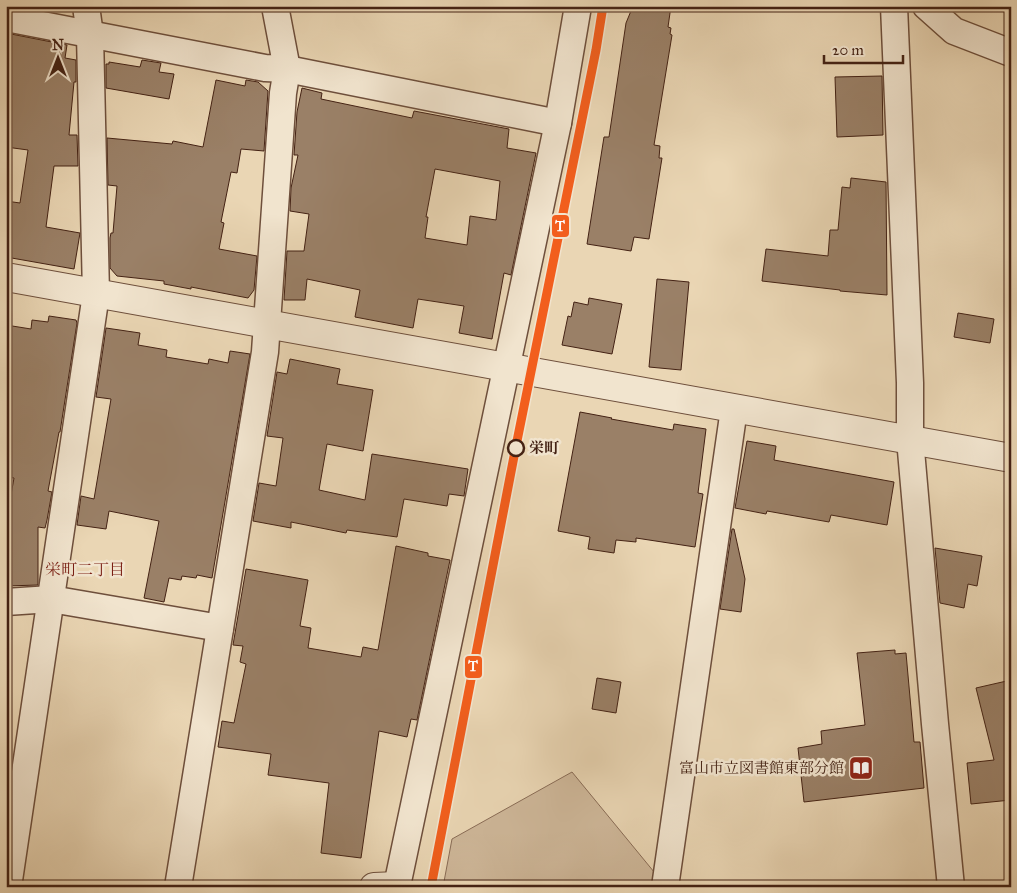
<svg xmlns="http://www.w3.org/2000/svg" width="1017" height="893" font-family="'IM FELL Great Primer','Noto Serif JP',serif">
<style>
.green{fill:#ceb799;stroke:#896c56}
.building{fill:#9a8067;stroke:#442214;fill-rule:evenodd}
.lines{fill:none;stroke-linecap:round;stroke-linejoin:round}
.minor-casing{stroke:#6e4f3c;stroke-width:29}
.tertiary-casing{stroke:#6e4f3c;stroke-width:30}
.minor{stroke:#f1e4ce;stroke-width:26}
.tertiary{stroke:#f1e4ce;stroke-width:28}
.rail-1-casing{stroke:#f1e4ce;stroke-width:12}
.rail-1{stroke:#f25e1d;stroke-width:9}
.stop-dot{fill:#f1e4ce;stroke:#442214;stroke-width:2.5}
.labels{text-anchor:middle;dominant-baseline:central;stroke-width:5;stroke-linejoin:round;paint-order:stroke}
.stop-label{font-size:15px;font-weight:bold;fill:#442214;stroke:#f1e4ce;text-anchor:start}
.poi-label{font-size:15px;fill:#442214;stroke:#f1e4ce;text-anchor:end}
.neighbourhood-label{font-size:16px;fill:#7a1f14;stroke:#f1e4ce}
.line-badge{stroke:#f1e4ce;stroke-width:2}
.badge-label{font-size:14px;text-anchor:middle;font-weight:bold;fill:#fff}
</style>
<rect width="100%" height="100%" fill="#ead6b4"/>
<filter id="stains"><feTurbulence type="fractalNoise" baseFrequency=".004" numOctaves="4"/><feColorMatrix values="0 0 0 0 .2 0 0 0 0 .09 0 0 0 0 .02 0 0 0 .5 -.17"/></filter>
<radialGradient id="worn" r=".72"><stop offset=".6" stop-color="#630" stop-opacity="0"/><stop offset="1" stop-color="#630" stop-opacity=".3"/></radialGradient>
<!-- green -->
<polygon class="green" points="572,772 659,878 658,887 443,887 452,839"/>
<!-- building -->
<g class="building">
<polygon points="633,6 671,6 668,27 671,28 670,34 672,35 654,145 660,146 659,158 662,158 649,239 634,237 631,251 587,244 604,137 609,137 626,23"/>
<polygon points="6,33 67,45 65,58 76,60 76,82 74,82 69,135 77,135 78,166 54,166 46,227 80,233 74,269 6,257 6,201 20,203 28,150 6,147"/>
<polygon points="142,60 161,63 159,72 174,74 169,99 106,88 106,64 109,64 109,62 140,67"/>
<polygon points="882,76 883,135 837,137 835,77"/>
<polygon points="216,80 245,86 246,80 258,82 268,91 264,151 241,149 237,173 231,172 221,222 224,223 219,249 257,256 254,290 248,298 191,287 191,289 164,284 164,281 117,276 110,268 110,238 111,233 113,233 117,186 108,185 107,138 172,144 173,141 203,147"/>
<path d="M 302,88 L 322,93 L 321,99 L 412,118 L 414,111 L 509,129 L 507,148 L 536,153 L 511,275 L 504,273 L 492,339 L 459,333 L 464,306 L 418,299 L 413,328 L 355,317 L 360,290 L 307,279 L 305,300 L 284,300 L 287,251 L 304,251 L 309,214 L 290,211 L 291,188 L 298,155 L 294,155 L 297,112 ZM 435,169 L 500,181 L 496,220 L 470,216 L 467,245 L 425,238 L 428,217 L 426,217 Z"/>
<polygon points="851,178 886,182 887,295 840,291 840,290 762,281 766,249 828,256 830,230 838,230 842,187 850,188"/>
<polygon points="657,279 689,282 681,370 649,367"/>
<polygon points="589,298 622,304 612,354 562,345 568,316 571,317 574,302 588,305"/>
<polygon points="958,313 994,319 990,343 954,337"/>
<polygon points="49,316 76,320 77,323 60,432 59,432 48,491 52,492 47,520 45,528 38,527 38,585 6,586 6,562 11,524 6,523 14,478 6,477 6,325 31,329 32,320 48,322"/>
<polygon points="106,328 140,333 138,345 167,350 166,357 208,364 209,359 228,363 230,351 250,354 212,578 197,575 196,578 182,576 181,580 169,578 164,602 144,598 159,521 109,511 106,529 77,525 81,496 94,499 111,399 96,397"/>
<polygon points="290,359 340,369 337,384 373,390 363,451 327,444 319,490 365,500 372,454 468,469 464,496 449,494 447,506 404,499 397,537 347,530 346,533 291,522 291,528 253,521 259,483 276,486 283,438 267,436 277,372 287,374"/>
<polygon points="580,412 612,418 611,419 673,430 674,424 706,429 698,493 703,494 695,547 636,538 636,542 616,540 614,553 588,549 590,537 558,531"/>
<polygon points="747,441 776,446 774,460 894,482 887,525 831,515 829,522 767,511 766,514 735,508"/>
<polygon points="732,529 734,529 745,579 741,612 720,609"/>
<polygon points="396,546 428,553 428,556 450,560 417,720 411,719 407,737 379,731 361,858 321,853 329,783 268,775 271,754 218,747 222,721 234,723 246,664 240,662 243,646 233,645 246,569 308,580 300,626 311,628 308,648 361,657 363,647 378,650"/>
<polygon points="935,548 982,556 977,586 968,584 964,608 940,603"/>
<polygon points="895,650 895,654 906,653 914,742 920,742 924,788 804,802 798,748 822,744 821,731 865,725 857,653"/>
<polygon points="597,678 621,682 616,713 592,709"/>
<polygon points="1011,680 1011,800 971,804 967,763 994,760 976,688"/>
</g>
<g class="lines">
<defs>
<g id="minor">
<polyline points="894,6 910,383 910,439 935,724 951,887"/>
<polyline points="926,6 954,31 1011,53"/>
<polyline points="6,18 265,68 287,69 558,123"/>
<polyline points="6,602 51,599 220,628"/>
<polyline points="397,886 558,123 578,6"/>
<polyline points="8,887 96,294 90,35 86,6"/>
<polyline points="178,887 265,352 283,93 287,69 275,6"/>
<polyline points="665,887 734,409"/>
</g>
<g id="tertiary">
<polyline points="6,277 1011,458"/>
<polyline points="374,887 397,886"/>
</g>
</defs>
<!-- minor casing -->
<use href="#minor" class="minor-casing"/>
<!-- tertiary casing -->
<use href="#tertiary" class="tertiary-casing"/>
<!-- minor -->
<use href="#minor" class="minor"/>
<!-- tertiary -->
<use href="#tertiary" class="tertiary"/>
<defs>
<polyline id="rail-1" points="431,887 516,446 596,50 603,6"/>
</defs>
<!-- rail-1 casing -->
<use href="#rail-1" class="rail-1-casing"/>
<!-- rail-1 -->
<use href="#rail-1" class="rail-1"/>
</g>
<!-- icons -->
<defs>
<symbol id="library-square" viewBox="-11 -11 22 22"><rect x="-9" y="-9" width="18" height="18" rx="4" fill="#8f2418" stroke="#f1e4ce"/><path d="M-6-4Q-3-5.5-.7-3.5V5Q-3 3-6 4ZM6-4Q3-5.5 .7-3.5V5Q3 3 6 4Z" fill="#fff"/></symbol>
</defs>
<g fill-rule="evenodd">
<use href="#library-square" x="847" y="754" width="28" height="28"/>
</g>
<!-- markers -->
<circle class="stop-dot" cx="516" cy="448" r="8"/>
<g class="labels">
<!-- stop labels -->
<g class="stop-label">
<text x="529" y="448">栄町</text>
</g>
<!-- poi labels -->
<g class="poi-label">
<text x="844" y="768">富山市立図書館東部分館</text>
</g>
<!-- neighbourhood labels -->
<g class="neighbourhood-label">
<text x="85" y="569">栄町二丁目</text>
</g>
</g>
<g class="line-badge">
<rect x="551" y="214" width="19" height="24" rx="5" fill="#f25e1d"/>
<rect x="464" y="655" width="19" height="24" rx="5" fill="#f25e1d"/>
</g>
<g class="badge-label">
<text x="560" y="231">T</text>
<text x="473" y="671">T</text>
</g>
<!-- margin -->
<rect width="1017" height="893" fill="none" stroke="#ead6b4" stroke-width="25"/>
<rect x="8" y="8" width="1002" height="878" fill="none" stroke="#442214" stroke-width="2.5"/>
<rect x="12" y="12" width="992" height="868" fill="none" stroke="#442214"/>
<!-- north arrow -->
<g transform="translate(58 58)" stroke="#f1e4ce" stroke-width="4" paint-order="stroke">
<path d="M0-4L9 19L0 12L-9 19Z" fill="#442214"/>
<text y="-8" font-size="14" font-weight="bold" text-anchor="middle" fill="#442214">N</text>
</g>
<!-- scale -->
<path d="M824 55v8h79v-8" fill="none" stroke="#442214" stroke-width="2.5"/>
<text x="832" y="55" font-size="15" fill="#442214" stroke="#f1e4ce" stroke-width="4" paint-order="stroke">20 m</text>
<rect width="100%" height="100%" filter="url(#stains)"/>
<rect width="100%" height="100%" fill="url(#worn)"/>
</svg>
